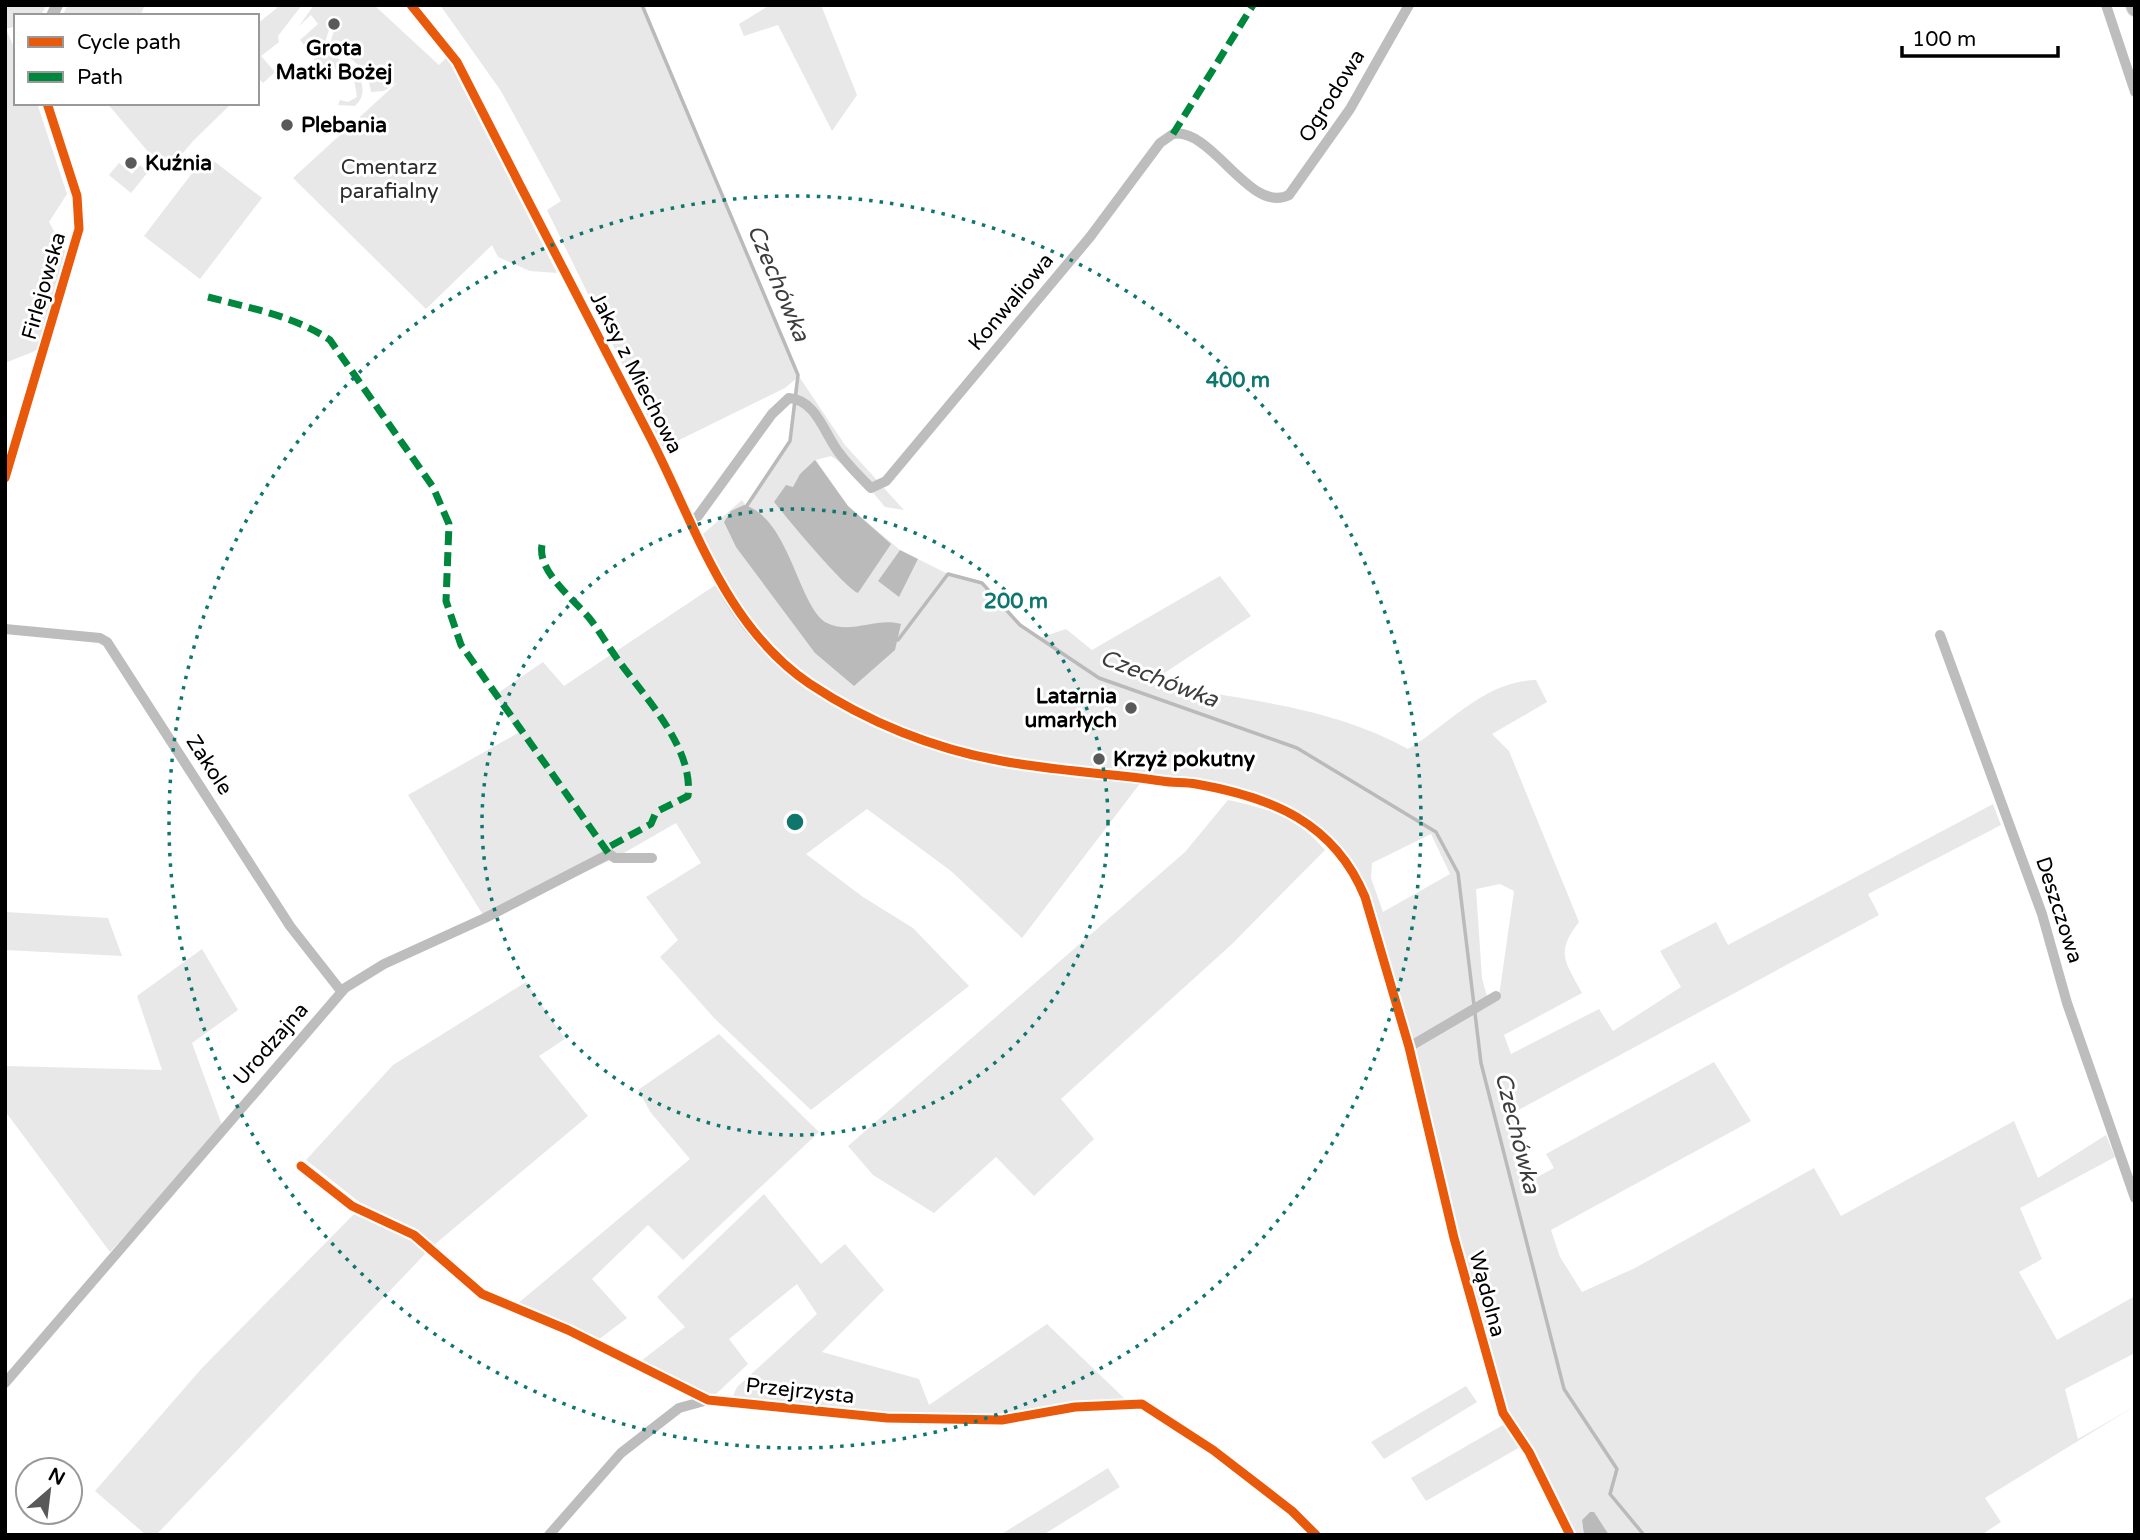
<svg xmlns="http://www.w3.org/2000/svg" width="2140" height="1540" font-family="'Varela Round',sans-serif">
<style>
.green{fill:#e8e8e8;fill-rule:evenodd}
.water{fill:#bababa}
.lines{fill:none;stroke-linecap:round;stroke-linejoin:round}
.stream{stroke:#bababa;stroke-width:3.5}
.primary-casing{stroke:#dbdbdb;stroke-width:18}
.minor{stroke:#bdbdbd;stroke-width:10}
.tertiary{stroke:#bdbdbd;stroke-width:12}
.primary{stroke:#bdbdbd;stroke-width:16}
.quiet{stroke:#00873e;stroke-width:7;stroke-dasharray:14 7;stroke-linecap:butt}
.cycleway-casing{stroke:#fff;stroke-width:13}
.cycleway{stroke:#e8590c;stroke-width:9}
.ring{fill:none;stroke:#0f766e;stroke-width:3.5;stroke-dasharray:3.5 7}
.poi-dot{fill:#595959;stroke:#fff;stroke-width:2.5}
.labels{text-anchor:middle;dominant-baseline:central;stroke-width:6;stroke-linejoin:round;paint-order:stroke}
.poi-label{font-size:21px;font-weight:bold;fill:#000;stroke:#fff;text-anchor:start}
.street-label{font-size:21px;fill:#000;stroke:#fff}
.park-label{font-size:21px;fill:#2c2c2c;stroke:#fff}
.water-label{font-size:23px;font-style:italic;fill:#3d3d3d;stroke:#fff}
.centre{fill:#0f766e;stroke:#fff;stroke-width:3.5}
.ring-label{font-size:21px;text-anchor:middle;font-weight:bold;fill:#0f766e;stroke:#fff;stroke-width:6;stroke-linejoin:round;paint-order:stroke}
</style>
<rect width="100%" height="100%" fill="#fff"/>
<!-- green -->
<g class="green">
<polygon points="5,5 47,5 40,16 16,16 16,26 6,29 16,52 16,103 37,103 67,194 49,222 65,251 40,349 5,363"/>
<polygon points="68,5 145,5 140,16 62,16"/>
<polygon points="275,5 302,5 278,36 279,42 261,56 275,72 263,83 257,77 257,24 277,8"/>
<path d="M 314,5 L 374,5 L 439,65 L 447,57 L 557,273 L 530,271 L 498,257 L 492,245 L 426,309 L 293,178 L 398,82 L 384,91 L 371,92 C 369,70 348,53 329,46 L 335,28 L 339,25 L 335,20 L 331,23 L 324,46 L 309,51 L 300,40 L 318,24 L 311,15 L 299,26 Z"/>
<path d="M 440,5 L 642,5 L 798,375 L 845,445 L 904,510 L 885,507 L 860,477 L 831,456 L 816,460 L 848,506 L 900,550 L 878,581 L 898,596 L 918,559 L 948,574 L 982,583 L 1019,625 L 1039,638 L 1066,629 L 1092,650 L 1220,576 L 1251,616 L 1149,683 C 1237,699 1329,705 1408,749 C 1450,724 1484,681 1536,680 L 1547,702 L 1492,734 L 1509,751 L 1579,922 C 1555,953 1565,961 1582,993 L 1504,1035 L 1511,1054 L 1599,1009 L 1613,1031 L 1681,987 L 1660,951 L 1716,922 L 1728,945 L 1993,804 L 2001,825 L 1868,894 L 1879,915 L 1511,1114 L 1532,1180 L 1554,1168 L 1546,1154 L 1714,1062 L 1751,1121 L 1551,1230 L 1560,1257 L 1582,1292 L 1635,1268 L 1814,1168 L 1841,1216 L 2014,1121 L 2038,1178 L 2106,1135 L 2115,1157 L 2020,1208 L 2042,1259 L 2019,1272 L 2057,1340 L 2135,1296 L 2135,1353 L 2065,1389 L 2078,1439 L 2135,1406 L 1985,1498 L 2001,1522 L 1981,1535 L 1609,1535 L 1590,1512 L 1582,1520 L 1584,1535 L 1575,1535 L 1533,1449 L 1504,1407 L 1491,1366 L 1400,998 L 1366,886 L 1344,853 L 1328,838 L 1262,802 L 1145,777 L 1022,938 L 951,871 L 867,809 L 806,854 L 863,897 L 913,928 L 969,986 L 811,1110 L 714,1018 L 660,957 L 678,940 L 646,897 L 701,863 L 676,823 L 615,858 L 485,918 L 408,795 L 518,733 L 495,695 L 543,662 L 564,686 L 720,582 L 696,540 L 742,500 L 746,506 L 790,441 L 798,377 L 785,388 L 663,448 L 547,210 L 561,201 L 501,91 ZM 1431,834 L 1450,874 L 1383,912 L 1371,878 L 1372,863 ZM 1500,884 L 1514,891 L 1499,996 L 1489,1004 L 1482,978 L 1476,889 Z"/>
<polygon points="770,5 821,5 857,95 832,131 778,25 744,36 739,24"/>
<path d="M 328,54 C 347,60 377,86 355,106 L 338,105 L 340,100 L 348,102 L 357,97 L 354,79 L 347,70 L 343,75 L 335,69 L 334,64 L 327,69 L 313,59 Z"/>
<polygon points="107,103 232,103 193,141 166,173"/>
<polygon points="206,155 262,198 200,279 144,236"/>
<polygon points="119,163 132,174 140,165 148,172 131,193 109,175"/>
<path d="M 1228,800 C 1270,809 1295,816 1325,850 L 1232,944 L 1061,1099 L 1094,1139 L 1034,1196 L 996,1157 L 934,1213 L 873,1175 L 848,1146 L 1185,852 Z"/>
<polygon points="5,912 108,918 122,956 5,950"/>
<polygon points="202,949 238,1010 192,1043 223,1128 110,1252 5,1111 5,1066 162,1070 137,996"/>
<polygon points="526,982 565,1039 539,1056 588,1116 434,1245 417,1230 363,1205 306,1160 393,1065"/>
<polygon points="719,1034 819,1132 683,1260 648,1225 592,1279 627,1318 598,1340 516,1305 690,1159 651,1113 638,1090"/>
<polygon points="764,1194 821,1264 845,1244 884,1290 822,1352 919,1379 929,1405 1047,1324 1125,1399 1071,1403 999,1415 886,1414 754,1401 733,1396 737,1387 817,1314 797,1284 729,1339 748,1364 716,1394 706,1396 641,1361 685,1327 657,1297"/>
<polygon points="356,1212 414,1240 426,1253 156,1535 146,1535 95,1491 202,1368"/>
<polygon points="1466,1386 1477,1402 1384,1459 1371,1442"/>
<polygon points="1503,1425 1520,1447 1426,1501 1411,1478"/>
<polygon points="1108,1468 1120,1487 1043,1535 1000,1535"/>
</g>
<!-- water -->
<g class="water">
<path d="M 815,460 L 848,506 L 891,544 L 858,593 C 843,586 787,518 774,502 L 786,485 L 793,487 L 800,474 Z"/>
<path d="M 744,505 C 790,518 798,607 827,623 C 850,635 877,617 901,624 L 895,650 L 854,686 L 815,653 L 736,547 L 724,522 L 731,511 Z"/>
<polygon points="900,550 918,559 899,597 878,581"/>
<polygon points="1590,1512 1594,1512 1609,1535 1584,1535 1582,1520"/>
</g>
<g class="lines">
<!-- stream -->
<g class="stream">
<polyline points="642,5 798,375 790,441 746,507"/>
<polyline points="893,640 898,640 948,574 982,583 1020,625 1099,678 1297,748 1436,832 1458,873 1481,1063 1564,1389 1617,1469 1610,1494 1644,1535"/>
</g>
<defs>
<polyline id="primary" points="2134,5 2135,8"/>
</defs>
<!-- primary casing -->
<use href="#primary" class="primary-casing"/>
<!-- minor -->
<g class="minor">
<path d="M 411,5 L 457,62 C 524,193 592,323 659,454 C 690,514 712,589 759,640 C 791,674 830,698 871,720"/>
<polyline points="2106,5 2135,92"/>
<path d="M 689,520 L 698,516 L 772,414 L 789,398 C 817,400 825,436 840,454 C 849,466 860,477 871,488 L 886,481 L 1090,237 L 1160,143 L 1173,134 C 1212,127 1250,215 1289,195 L 1350,109 L 1409,5"/>
<polyline points="5,629 100,638 107,642 290,926 341,991"/>
<polyline points="1940,635 2042,914 2067,1003 2135,1198"/>
<polyline points="1496,996 1409,1047 1454,1238 1503,1413 1529,1452 1570,1535"/>
<polyline points="301,1166 352,1206 414,1235 482,1294 568,1330 708,1400 887,1418 1002,1420 1075,1407 1142,1404 1213,1450 1292,1511 1316,1535"/>
<polyline points="5,1383 345,988 384,964 485,918 609,854 615,858 652,858"/>
<polyline points="549,1535 621,1453 679,1408 708,1400"/>
</g>
<!-- tertiary -->
<g class="tertiary">
<polyline points="52,16 57,5"/>
<polyline points="5,478 79,229 77,196 47,103"/>
</g>
<!-- primary -->
<use href="#primary" class="primary"/>
<!-- quiet -->
<g class="quiet">
<polyline points="1173,134 1253,5"/>
<path d="M 208,297 C 249,308 295,316 330,340 L 433,487 L 449,524 L 446,601 L 461,645 L 609,854"/>
<path d="M 542,545 C 537,572 575,600 590,619 C 600,632 608,646 618,660 C 644,696 694,748 688,796 L 656,812 L 651,824 L 605,849"/>
</g>
<defs>
<g id="cycleway">
<path d="M 411,5 L 457,62 C 520,186 584,309 648,433 C 694,521 723,625 810,684 C 867,722 934,749 1002,761 C 1055,771 1109,773 1162,781 C 1173,783 1185,782 1196,784 C 1271,797 1334,822 1365,897 L 1409,1047 L 1454,1238 L 1503,1413 L 1529,1452 L 1570,1535"/>
<polyline points="5,478 79,229 77,196 47,103"/>
<polyline points="301,1166 352,1206 414,1235 482,1294 568,1330 708,1400 887,1418 1002,1420 1075,1407 1142,1404 1213,1450 1292,1511 1316,1535"/>
</g>
</defs>
<!-- cycleway casing -->
<use href="#cycleway" class="cycleway-casing"/>
<!-- cycleway -->
<use href="#cycleway" class="cycleway"/>
</g>
<!-- distance rings -->
<g class="ring">
<circle cx="795" cy="822" r="313"/>
<circle cx="795" cy="822" r="626"/>
</g>
<!-- markers -->
<g class="poi-dot">
<circle cx="334" cy="24" r="7"/>
<circle cx="287" cy="125" r="7"/>
<circle cx="131" cy="163" r="7"/>
<circle cx="1131" cy="708" r="7"/>
<circle cx="1099" cy="759" r="7"/>
</g>
<g class="labels">
<!-- poi labels -->
<g class="poi-label">
<text x="334" y="48" text-anchor="middle">Grota<tspan x="334" dy="24">Matki Bożej</tspan></text>
<text x="301" y="125">Plebania</text>
<text x="145" y="163">Kuźnia</text>
<text x="1117" y="696" text-anchor="end">Latarnia<tspan x="1117" dy="24">umarłych</tspan></text>
<text x="1113" y="759">Krzyż pokutny</text>
</g>
<!-- street labels -->
<g class="street-label">
<text transform="translate(1332 96) rotate(-58)">Ogrodowa</text>
<text transform="translate(44 286) rotate(-74)">Firlejowska</text>
<text transform="translate(1011 302) rotate(-50)">Konwaliowa</text>
<text transform="translate(636 373) rotate(63)">Jaksy z Miechowa</text>
<text transform="translate(209 765) rotate(57)">Zakole</text>
<text transform="translate(2059 910) rotate(72)">Deszczowa</text>
<text transform="translate(271 1044) rotate(-49)">Urodzajna</text>
<text transform="translate(1487 1294) rotate(75)">Wądolna</text>
<text transform="translate(800 1391) rotate(6)">Przejrzysta</text>
</g>
<!-- park labels -->
<g class="park-label">
<text x="389" y="167">Cmentarz<tspan x="389" dy="24">parafialny</tspan></text>
</g>
<!-- water labels -->
<g class="water-label">
<text transform="translate(778 283) rotate(67)">Czechówka</text>
<text transform="translate(1159 679) rotate(21)">Czechówka</text>
<text transform="translate(1517 1133) rotate(76)">Czechówka</text>
</g>
</g>
<circle cx="795" cy="822" r="10" class="centre"/>
<g class="ring-label">
<text x="1238" y="387">400 m</text>
<text x="1016" y="608">200 m</text>
</g>
<!-- border -->
<rect width="2140" height="1540" fill="none" stroke="#000000" stroke-width="14"/>
<!-- legend -->
<rect x="14" y="14" width="245" height="91" fill="#ffffff" stroke="#999999" stroke-width="2"/>
<rect x="28" y="37" width="35" height="10" fill="#e8590c" stroke="#999999" stroke-width="2"/>
<text x="77" y="49" font-size="21" fill="#000000">Cycle path</text>
<rect x="28" y="72" width="35" height="10" fill="#00873e" stroke="#999999" stroke-width="2"/>
<text x="77" y="84" font-size="21" fill="#000000">Path</text>
<!-- north arrow -->
<g transform="translate(49 1491) rotate(28)"><circle r="33" fill="#ffffff" stroke="#999999" stroke-width="2"/>
<path d="M0-5L12 26L0 18L-12 26Z" fill="#595959"/>
<text y="-10" font-size="19" font-weight="bold" text-anchor="middle" fill="#000000">N</text>
</g>
<!-- scale -->
<path d="M1902 46v10h156v-10" fill="none" stroke="#000000" stroke-width="3.5"/>
<text x="1912" y="46" font-size="21" fill="#000000" stroke="#ffffff" stroke-width="5" paint-order="stroke">100 m</text>
</svg>
